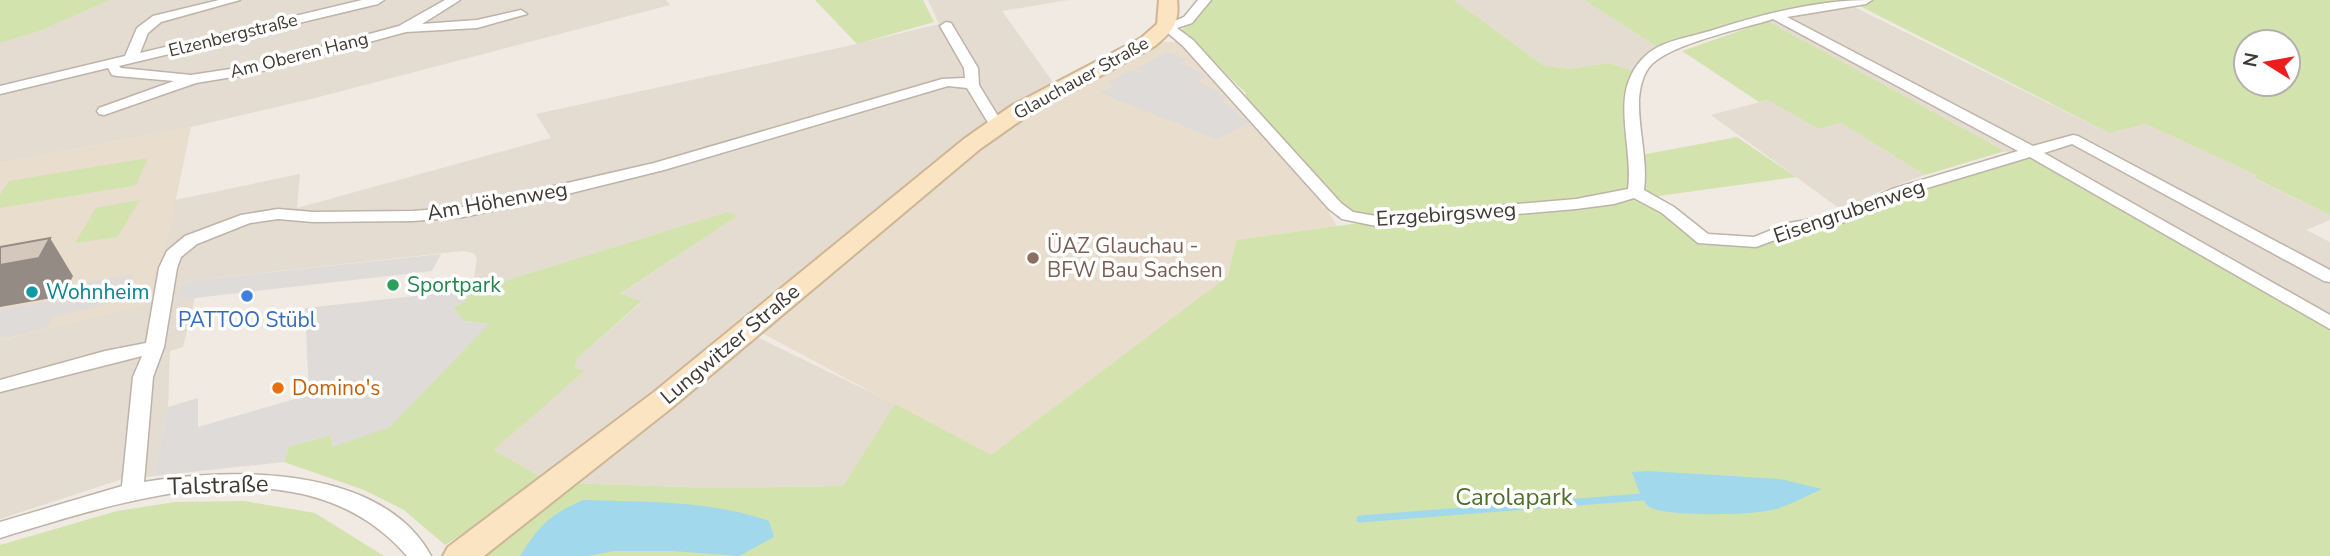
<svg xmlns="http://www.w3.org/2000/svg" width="2330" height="556" font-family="'Nunito Sans',sans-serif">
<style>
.residential{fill:#e4dbd1}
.education{fill:#e9ddcd}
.green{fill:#d3e3ad;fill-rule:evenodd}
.parking{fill:#dedbd8}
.water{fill:#a1d8eb}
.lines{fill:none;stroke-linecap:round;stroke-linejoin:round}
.stream{stroke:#a1d8eb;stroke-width:7}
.street-casing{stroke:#beb3a9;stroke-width:3}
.secondary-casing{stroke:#ceb695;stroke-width:4}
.street{fill:#fff;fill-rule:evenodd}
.secondary{fill:#fbe4c2;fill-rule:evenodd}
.shaded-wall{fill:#948b84}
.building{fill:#d4c7bc;stroke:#948b84;stroke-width:2}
.education-dot{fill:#8d6e63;stroke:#fff;stroke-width:2.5}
.leisure-dot{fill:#2e9e5b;stroke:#fff;stroke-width:2.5}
.culture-dot{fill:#0f9aa8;stroke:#fff;stroke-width:2.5}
.shop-dot{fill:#3f7fe0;stroke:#fff;stroke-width:2.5}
.food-dot{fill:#e8710a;stroke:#fff;stroke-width:2.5}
.labels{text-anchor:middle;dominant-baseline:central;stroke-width:7;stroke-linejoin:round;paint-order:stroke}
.far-street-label{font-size:18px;fill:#413a33;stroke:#fff}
.street-label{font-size:21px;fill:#413a33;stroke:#fff}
.education-label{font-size:21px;fill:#785e54;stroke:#fff;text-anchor:start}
.leisure-label{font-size:21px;fill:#27864d;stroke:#fff;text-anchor:start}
.culture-label{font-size:21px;fill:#0d838f;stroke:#fff;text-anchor:start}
.shop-label{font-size:21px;fill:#366cbe;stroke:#fff}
.food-label{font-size:21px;fill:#c56008;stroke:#fff;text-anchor:start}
.near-street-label{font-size:24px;fill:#413a33;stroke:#fff}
.near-park-label{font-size:24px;fill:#4f6f2b;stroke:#fff}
</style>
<rect width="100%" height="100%" fill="#f0eae3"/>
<!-- residential -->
<g class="residential">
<polygon points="110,0 666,0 670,5 315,98 191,127 0,163 0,43 40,31"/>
<polygon points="928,0 1068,0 1002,11 1055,85 738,328 895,404 843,486 714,488 570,483 547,480 494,450 583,371 574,367 577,359 642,302 619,295 736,217 727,212 472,291 477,258 473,253 462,251 188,281 182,298 195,298 183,347 170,351 168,407 154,476 119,480 0,519 0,341 151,303 155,272 163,261 175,200 300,174 297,208 551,138 536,114 852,45 939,24"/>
<polygon points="1454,0 1584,0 1662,50 1637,72 1609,63 1568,69 1543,65"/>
<polygon points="1848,4 2109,133 2146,124 2260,177 2255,179 2330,215 2330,220 2306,230 2330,242 2330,325 2018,158 1768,21"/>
<polygon points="1768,100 1818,129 1841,123 1925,175 1874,194 1843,211 1711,115"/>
</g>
<!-- education -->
<g class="education">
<polygon points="1148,42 1181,42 1316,190 1337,226 1236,240 1228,276 990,456 751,327 972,144"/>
<polygon points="191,127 163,261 155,272 152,303 0,341 0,163"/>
</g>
<!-- green -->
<g class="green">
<polygon points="0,0 110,0 40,31 0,43"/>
<polygon points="815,0 923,0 934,22 857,44"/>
<polygon points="1209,0 1454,0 1543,65 1568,69 1609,63 1637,72 1636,156 1737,137 1796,177 1651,197 1704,239 1756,242 1839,219 1875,202 2033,154 2330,325 2330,556 478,556 570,483 714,488 843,486 895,404 991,455 1228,276 1236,240 1373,221 1348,216 1243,105 1246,93 1181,31"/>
<path d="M 1584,0 L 2330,0 L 2330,215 L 2254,178 L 2258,176 L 2146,124 L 2109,133 L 1852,2 L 1774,15 L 1662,50 ZM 2246,42 L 2288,42 L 2288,84 L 2246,84 Z"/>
<polygon points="1768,21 2005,151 1925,175 1841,123 1818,129 1768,100 1759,102 1682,51"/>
<polygon points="148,158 136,185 0,208 0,195 9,181"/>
<polygon points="140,200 117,237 75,243 96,208"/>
<polygon points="727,212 734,214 736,217 620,294 642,301 577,359 574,367 584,371 494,450 547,480 445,545 404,510 364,490 284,462 289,446 331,435 333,447 489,324 464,321 453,308 465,301 472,291"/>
<polygon points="244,501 315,513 384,556 0,556 0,545 117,511 175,502"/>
</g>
<!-- parking -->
<g class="parking">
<polygon points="1167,52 1187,60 1181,63 1207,76 1197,81 1217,91 1226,98 1221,101 1235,109 1239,117 1251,122 1217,139 1100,93 1114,86 1108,82 1130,71 1142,72 1136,69"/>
<polygon points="441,254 432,271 195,298 182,299 181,292 188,281"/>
<polygon points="133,274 126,299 52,317 47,328 0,339 0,310 73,297 81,284"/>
<polygon points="461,291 472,291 465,301 453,308 464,321 489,324 390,427 333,447 331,435 289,446 284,462 154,476 168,407 198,398 198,427 309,395 305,308"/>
</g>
<!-- water -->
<g class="water">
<path d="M 1648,471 L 1780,479 L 1822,489 C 1804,497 1786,508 1766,511 C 1747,515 1661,517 1648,506 C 1640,498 1636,482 1632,472 Z"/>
<path d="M 583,500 C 645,502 710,500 769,521 L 774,537 L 739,556 L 673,551 L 614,551 L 588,556 L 520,556 C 541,524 548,516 583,500 Z"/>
</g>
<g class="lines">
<!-- stream -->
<polyline class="stream" points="1360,519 1642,497"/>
<defs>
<g id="street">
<polygon points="219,0 240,0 161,22 148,33 140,53 362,0 384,0 378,4 119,66 121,68 191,75 250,66 399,26 445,0 460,0 422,24 477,20 521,10 527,14 477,28 406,32 251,74 196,83 104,115 99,114 97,111 99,108 174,81 117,76 112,75 108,68 0,94 0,86 125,56 137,28 153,16"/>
<path d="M 1198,0 L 1211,0 L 1192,23 L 1177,28 L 1193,40 L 1341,203 L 1353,212 L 1376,216 L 1576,199 L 1628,189 C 1633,155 1616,108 1630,78 C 1635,65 1646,53 1658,47 C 1674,39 1693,36 1710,31 C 1763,14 1816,0 1872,0 L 1866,4 L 1787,17 L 2033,146 L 2073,135 L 2078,136 L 2330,270 L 2330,282 L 2324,281 L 2072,144 L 2044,153 L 2330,315 L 2330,329 L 2030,157 L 1904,195 L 1845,222 L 1799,231 L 1756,247 L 1698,243 L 1662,213 L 1634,198 L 1614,204 L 1576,209 L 1376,226 L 1342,219 L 1329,209 L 1183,46 L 1161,27 L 1184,17 ZM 1773,19 L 2018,151 L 1892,189 L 1835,215 L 1789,223 L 1754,237 L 1708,234 L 1674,207 L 1644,190 C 1648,159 1638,130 1639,99 C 1640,87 1643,73 1652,64 C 1674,43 1742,29 1773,19 Z"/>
<path d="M 946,22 L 951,23 L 978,68 L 979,85 L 1004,126 L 1002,129 L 992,129 L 967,88 L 948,86 L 664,170 L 531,203 L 463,217 L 413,221 L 313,222 L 278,219 L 250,223 L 197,244 L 181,257 L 177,268 L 164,347 L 153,377 L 144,482 C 231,467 382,465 431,556 L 407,556 C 305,438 125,500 0,538 L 0,522 L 122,486 L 133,377 L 142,356 L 0,392 L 0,380 L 105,351 L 146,343 L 159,268 L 167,251 L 185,236 L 241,215 L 278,209 L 313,212 L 413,211 L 463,207 L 654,163 L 942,79 L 965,78 L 964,68 L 940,26 Z"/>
</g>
<path id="secondary" d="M 1159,0 L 1177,0 C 1180,23 1172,32 1155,46 L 1027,116 L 980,149 L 674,406 L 484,556 L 443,556 L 448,547 L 654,392 L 964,139 L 1011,106 L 1141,38 L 1157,24 Z"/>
</defs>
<!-- street casing -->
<use href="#street" class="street-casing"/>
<!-- secondary casing -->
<use href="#secondary" class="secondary-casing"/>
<!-- street -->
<use href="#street" class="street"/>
<!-- secondary -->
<use href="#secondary" class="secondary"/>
</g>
<!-- shaded-wall -->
<polygon class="shaded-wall" points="50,238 73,276 63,296 0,307 0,265"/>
<!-- building -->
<polygon class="building" points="50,238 39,258 0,265 0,247"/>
<!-- markers -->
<circle class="education-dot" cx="1033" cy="258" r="7"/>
<circle class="leisure-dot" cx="393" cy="285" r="7"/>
<circle class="culture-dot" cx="32" cy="292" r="7"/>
<circle class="shop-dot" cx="247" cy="296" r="7"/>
<circle class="food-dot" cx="278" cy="388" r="7"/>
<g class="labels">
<!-- far-street labels -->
<g class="far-street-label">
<text transform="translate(233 35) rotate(-14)">Elzenbergstraße</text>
<text transform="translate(299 55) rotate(-14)">Am Oberen Hang</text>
<text transform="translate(1081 78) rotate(-29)">Glauchauer Straße</text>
</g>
<!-- street labels -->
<g class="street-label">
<text transform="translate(497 201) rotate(-10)">Am Höhenweg</text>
<text transform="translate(1849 211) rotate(-19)">Eisengrubenweg</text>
<text transform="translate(1446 214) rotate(-4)">Erzgebirgsweg</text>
<text transform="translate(730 344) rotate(-40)">Lungwitzer Straße</text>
</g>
<!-- education labels -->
<g class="education-label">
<text x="1047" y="246">ÜAZ Glauchau -<tspan x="1047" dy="24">BFW Bau Sachsen</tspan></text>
</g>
<!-- leisure labels -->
<g class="leisure-label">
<text x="407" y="285">Sportpark</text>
</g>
<!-- culture labels -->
<g class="culture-label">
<text x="46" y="292">Wohnheim</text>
</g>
<!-- shop labels -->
<g class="shop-label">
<text x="247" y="320">PATTOO Stübl</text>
</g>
<!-- food labels -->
<g class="food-label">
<text x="292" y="388">Domino's</text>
</g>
<!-- near-street labels -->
<g class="near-street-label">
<text transform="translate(218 485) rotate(-2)">Talstraße</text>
</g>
<!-- near-park labels -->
<g class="near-park-label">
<text x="1514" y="497">Carolapark</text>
</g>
</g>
<!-- north arrow -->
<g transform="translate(2267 63) rotate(281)"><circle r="33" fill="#ffffff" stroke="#b3b0ad" stroke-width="2"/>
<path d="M0-5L12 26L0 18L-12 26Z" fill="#ed1c1e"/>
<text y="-10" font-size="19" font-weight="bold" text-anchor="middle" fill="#413a33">N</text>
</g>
</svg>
